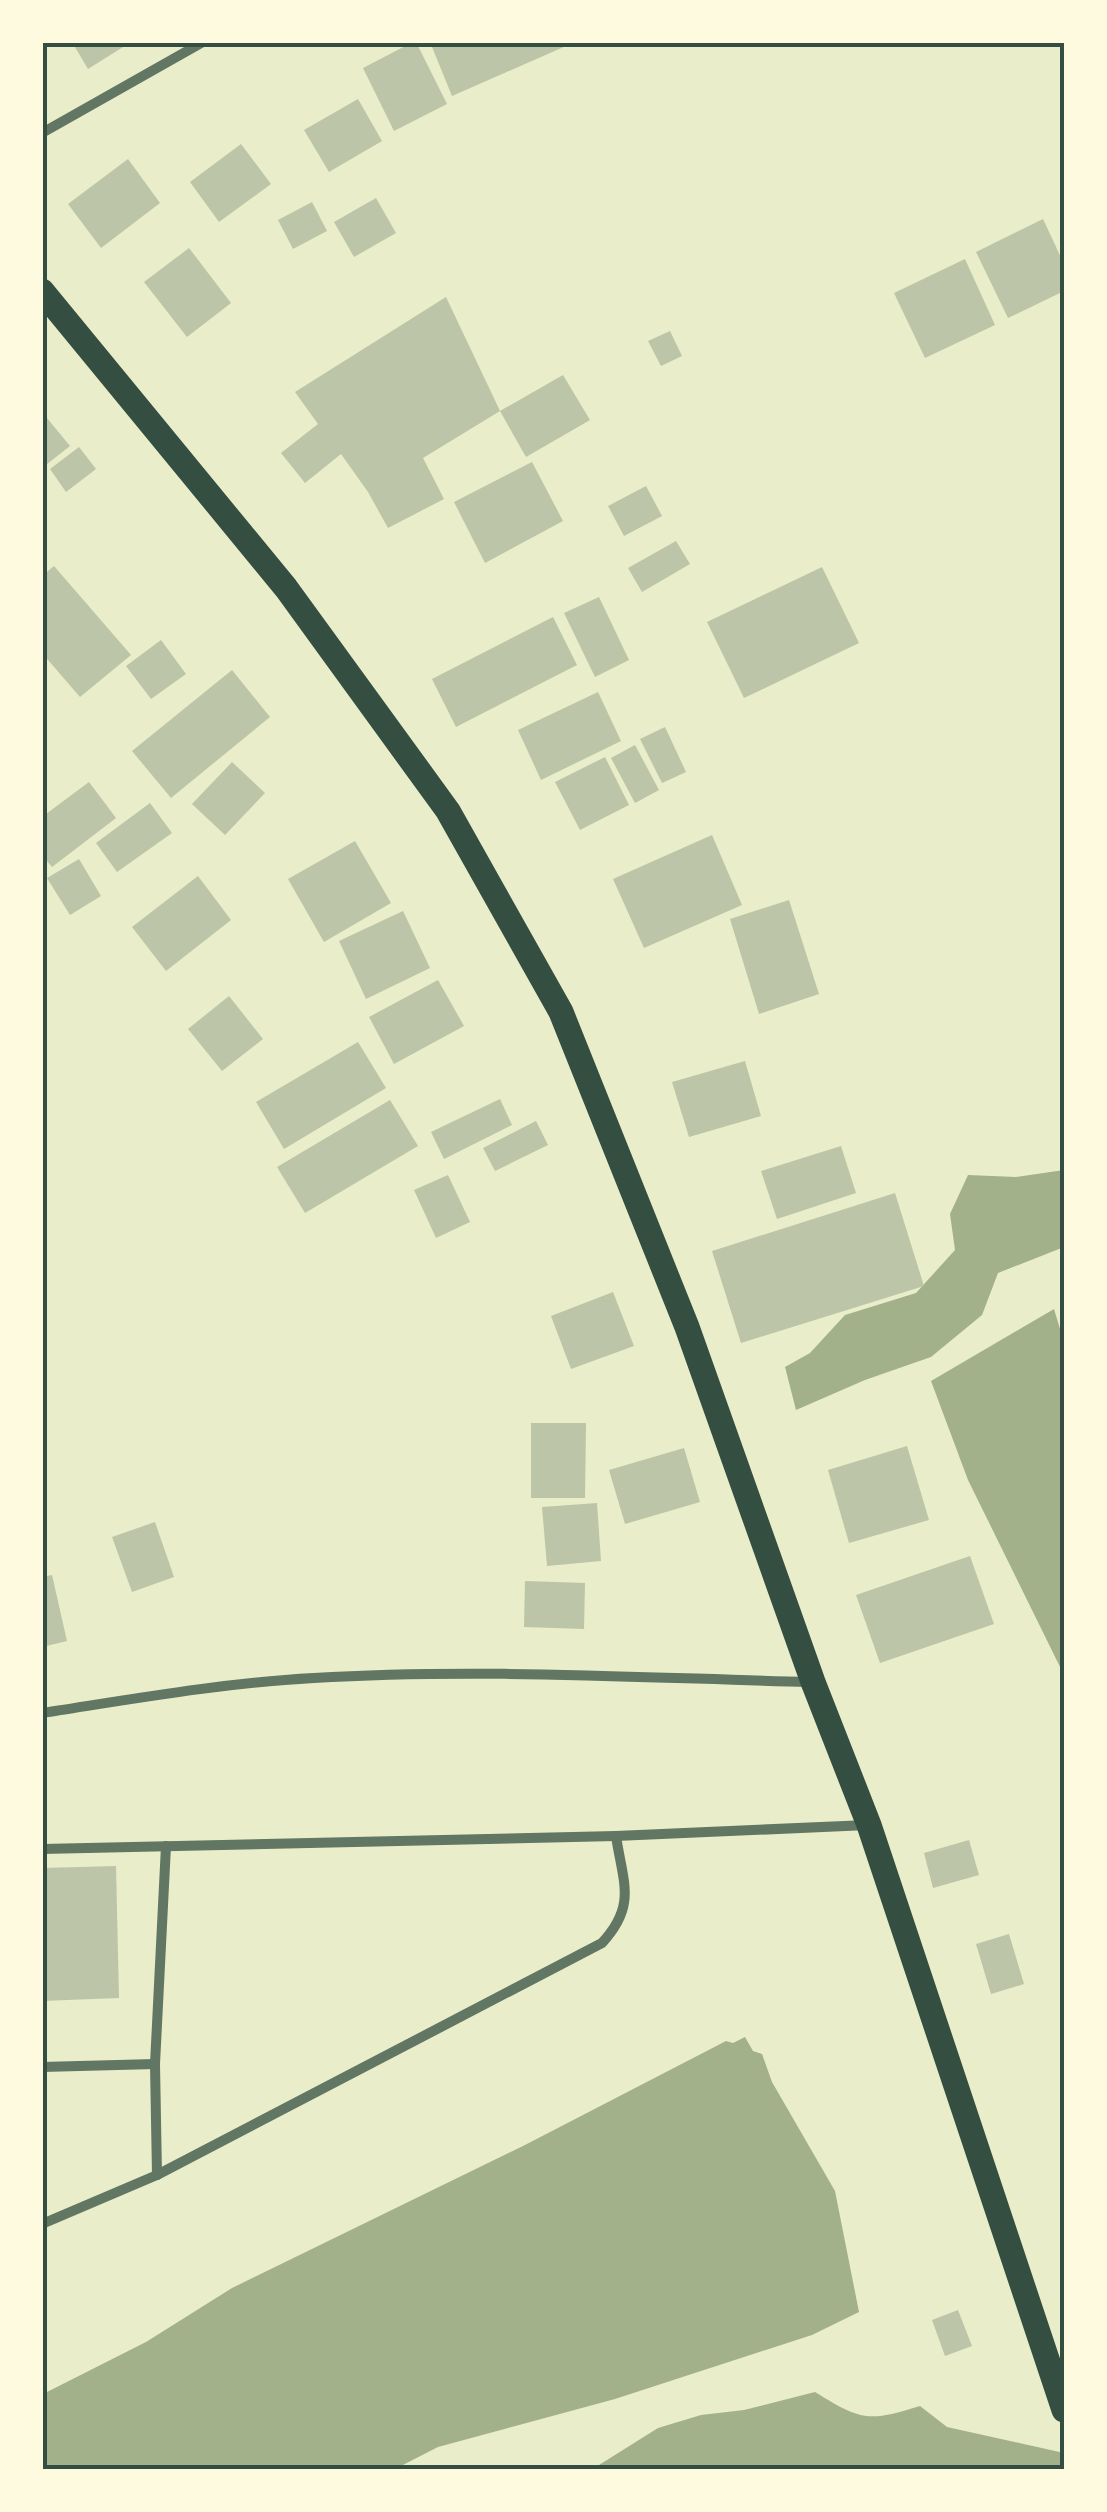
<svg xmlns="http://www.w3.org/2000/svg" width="1107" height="2512" font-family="Rubik,sans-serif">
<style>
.water{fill:#a3b18a}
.building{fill:#bcc5a7}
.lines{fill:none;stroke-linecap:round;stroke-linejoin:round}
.minor{stroke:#617663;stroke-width:10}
.primary{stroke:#344e41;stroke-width:25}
.neatline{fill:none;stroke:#344e41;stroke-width:4}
</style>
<rect width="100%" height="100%" fill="#e9edc9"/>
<!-- water -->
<g class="water">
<polygon points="1064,1170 1064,1247 998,1273 982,1315 931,1357 865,1380 796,1410 785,1367 810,1353 845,1315 916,1293 955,1250 950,1214 968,1175 1016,1177"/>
<polygon points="1054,1309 1064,1342 1064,1675 968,1480 931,1381"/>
<polygon points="745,2037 753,2051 762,2054 772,2082 835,2191 859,2312 812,2335 615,2399 438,2447 395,2469 43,2469 43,2394 146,2342 232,2288 523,2146 726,2041 733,2043"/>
<path d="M 815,2392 C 862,2421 868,2422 920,2406 L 947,2427 L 1064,2453 L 1064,2469 L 581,2469 L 599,2465 L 658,2428 L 701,2415 L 744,2410 Z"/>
</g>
<!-- building -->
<g class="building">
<polygon points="72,42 131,42 88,69"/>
<polygon points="413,42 416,42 447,104 394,131 363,68"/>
<polygon points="430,42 575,42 452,96"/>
<polygon points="358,99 382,141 329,172 304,130"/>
<polygon points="241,144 271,184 219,222 190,182"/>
<polygon points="128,159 160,203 101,248 68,204"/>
<polygon points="376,198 396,233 354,257 334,222"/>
<polygon points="312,202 327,231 293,249 278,220"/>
<polygon points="1043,219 1064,264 1064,291 1008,318 976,252"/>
<polygon points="189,248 231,303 187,337 144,282"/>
<polygon points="965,259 995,325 925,358 894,293"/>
<polygon points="446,297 500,411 423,458 444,499 388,528 368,492 341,454 305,483 281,453 318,424 295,392"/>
<polygon points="670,331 682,356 661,366 648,341"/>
<polygon points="563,375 590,420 526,457 500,411"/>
<polygon points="42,412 70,446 42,468"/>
<polygon points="79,447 96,469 66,492 50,469"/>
<polygon points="532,462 563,521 485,563 454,502"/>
<polygon points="646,486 662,516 624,536 608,506"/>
<polygon points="676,541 690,564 642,592 628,568"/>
<polygon points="54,566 131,655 80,697 42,653 42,576"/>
<polygon points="822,567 859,643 744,698 707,622"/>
<polygon points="599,597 629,660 595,677 564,613"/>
<polygon points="553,617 577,665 456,727 432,679"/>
<polygon points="161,640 186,674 151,699 126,666"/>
<polygon points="232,670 270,717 171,798 132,751"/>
<polygon points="598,692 621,741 541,780 518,730"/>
<polygon points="665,727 686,772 662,783 640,739"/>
<polygon points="635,745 659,790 635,803 611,758"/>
<polygon points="605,757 629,805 580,830 555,782"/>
<polygon points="232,762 265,793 225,835 192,804"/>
<polygon points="89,782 116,818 52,867 42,855 42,817"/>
<polygon points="150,803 172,833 117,872 96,843"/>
<polygon points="712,835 742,905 644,948 613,879"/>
<polygon points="355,841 391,903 324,942 288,879"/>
<polygon points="79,859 101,896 70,915 47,878"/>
<polygon points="198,876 231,920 166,971 132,927"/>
<polygon points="789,900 819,994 759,1014 730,919"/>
<polygon points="403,911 430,968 366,999 339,941"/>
<polygon points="438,980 464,1026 394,1064 369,1017"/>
<polygon points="229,996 263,1039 222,1071 188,1029"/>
<polygon points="358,1042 386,1088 284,1149 256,1102"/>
<polygon points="745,1061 761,1116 689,1137 672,1082"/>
<polygon points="500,1099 512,1125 444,1159 431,1132"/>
<polygon points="390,1100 418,1146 305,1213 277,1167"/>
<polygon points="536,1121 548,1145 495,1171 483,1148"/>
<polygon points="841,1146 856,1193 777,1219 761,1171"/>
<polygon points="448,1175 470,1222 436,1238 414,1190"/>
<polygon points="895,1193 924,1286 741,1343 712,1251"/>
<polygon points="613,1292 634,1346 571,1369 551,1316"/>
<polygon points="531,1423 586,1423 585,1498 531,1498"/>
<polygon points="907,1446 929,1520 849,1543 828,1470"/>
<polygon points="684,1448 700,1502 625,1524 609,1470"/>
<polygon points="597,1503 601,1561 547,1566 542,1507"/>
<polygon points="155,1522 174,1577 132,1592 112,1537"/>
<polygon points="970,1556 994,1624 880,1663 856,1595"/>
<polygon points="52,1575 67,1641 42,1647 42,1577"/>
<polygon points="525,1581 585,1583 584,1629 524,1627"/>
<polygon points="969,1840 979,1875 933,1888 924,1853"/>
<polygon points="116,1866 119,1998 42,2001 42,1868"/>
<polygon points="1009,1934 1024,1984 991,1994 976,1944"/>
<polygon points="958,2310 972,2346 945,2356 932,2320"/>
</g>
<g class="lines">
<!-- minor -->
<g class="minor">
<polyline points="42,133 203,42"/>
<path d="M 42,1713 C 133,1699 223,1683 314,1678 C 479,1668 645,1678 809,1682"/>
<polyline points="42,1849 616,1836 868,1825"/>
<polyline points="42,2067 155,2064"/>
<polyline points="157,2175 155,2064 166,1846"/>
<path d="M 42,2224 L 157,2175 L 602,1943 C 637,1905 623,1883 616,1836"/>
</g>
<!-- primary -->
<polyline class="primary" points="42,291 286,588 448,811 561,1012 687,1327 813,1682 869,1825 1064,2410"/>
</g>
<!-- border -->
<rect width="1107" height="2512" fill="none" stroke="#fefae0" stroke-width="90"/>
<rect x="45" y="45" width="1017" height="2422" class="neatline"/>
</svg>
